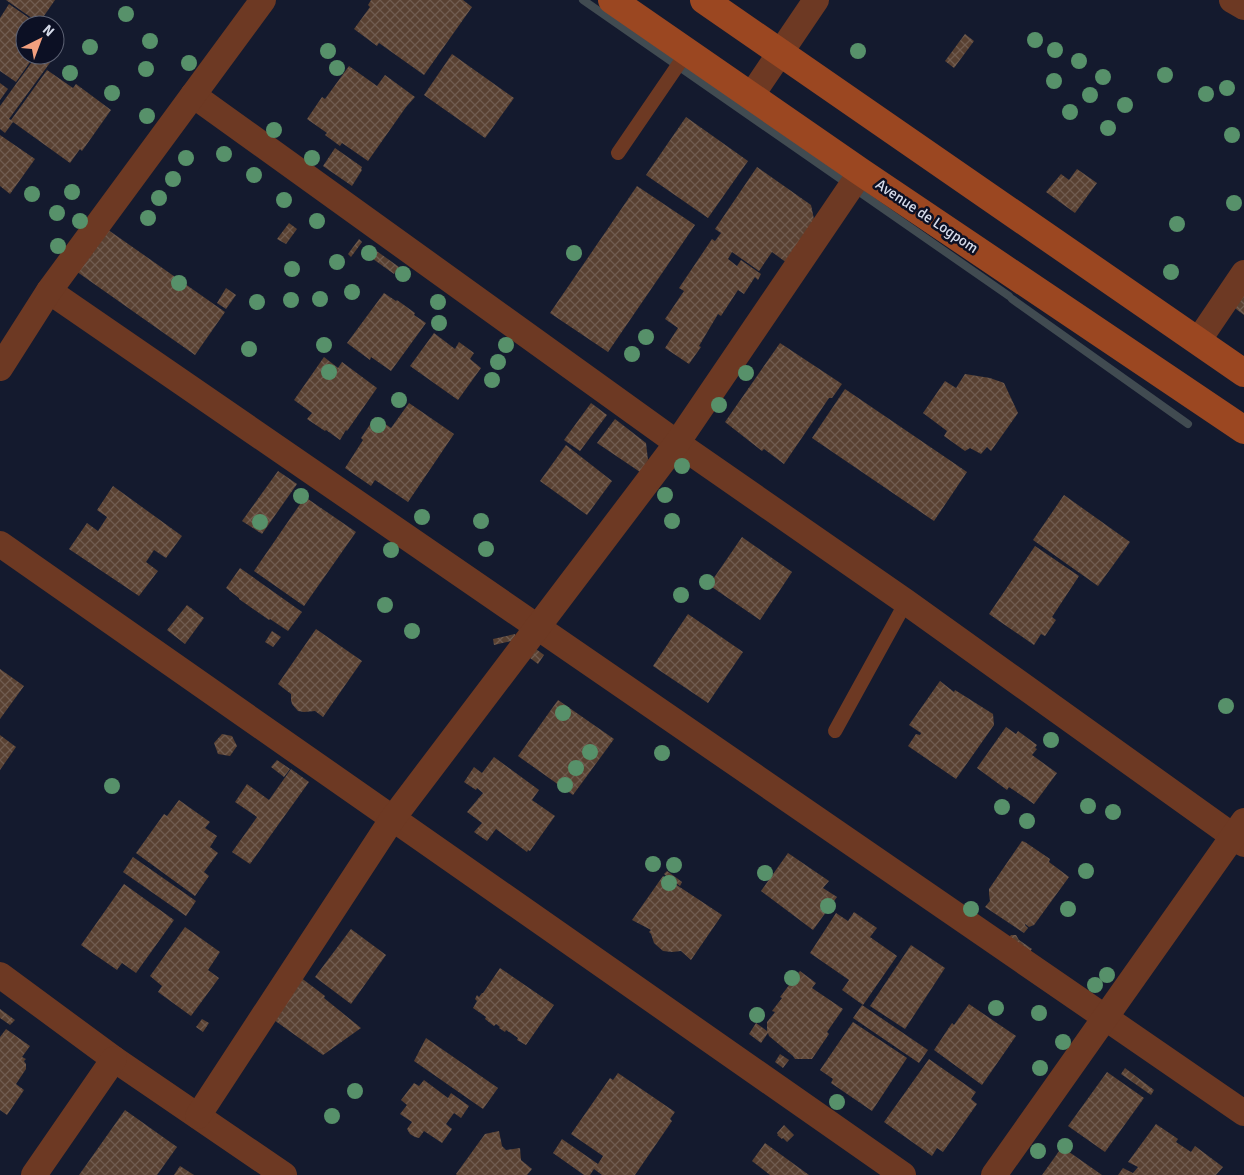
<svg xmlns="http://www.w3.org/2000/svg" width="1244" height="1175" font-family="Signika,sans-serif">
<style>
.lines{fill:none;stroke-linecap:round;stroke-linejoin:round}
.stream{stroke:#414b51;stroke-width:8}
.building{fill:url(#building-cross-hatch)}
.service{stroke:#6d3923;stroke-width:14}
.minor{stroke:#6d3923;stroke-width:26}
.secondary{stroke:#9b4721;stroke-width:28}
.tree{fill:#57916a}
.labels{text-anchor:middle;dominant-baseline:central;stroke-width:5;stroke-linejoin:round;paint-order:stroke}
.street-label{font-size:15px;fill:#d5dae9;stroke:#0c1024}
</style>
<defs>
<pattern id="building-cross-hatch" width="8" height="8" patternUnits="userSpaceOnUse" patternTransform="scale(1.25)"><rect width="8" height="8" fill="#594132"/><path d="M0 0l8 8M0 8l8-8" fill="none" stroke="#705c50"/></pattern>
</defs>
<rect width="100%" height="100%" fill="#141a2e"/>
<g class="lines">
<!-- stream -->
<g class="stream">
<polyline points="583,0 1009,296"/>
<polyline points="1012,299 1188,424"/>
</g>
</g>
<!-- building -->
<g class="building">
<polygon points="6,0 55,0 39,23"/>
<polygon points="371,0 463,0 472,7 424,75 379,43 377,46 354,29 370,7 368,5"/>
<polygon points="9,4 39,25 25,25 25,55 35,55 16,82 0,71 0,18"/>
<polygon points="965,34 974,41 954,68 945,61"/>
<polygon points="452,54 514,98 485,138 424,95"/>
<polygon points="37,55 45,55 52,60 9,119 11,120 47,70 73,88 76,84 111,110 82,151 80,149 70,163 13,122 5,133 0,129 0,106"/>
<polygon points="349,66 377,86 385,75 415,97 406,107 368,161 342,143 340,146 325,135 327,133 307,119 322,97 325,99"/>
<polygon points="0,83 8,89 0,100"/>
<polygon points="686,117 748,161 708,218 646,175"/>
<polygon points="0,135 35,159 10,194 0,186"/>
<polygon points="335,148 362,167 361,169 362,170 352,186 323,166"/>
<polygon points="757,167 811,205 815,224 787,263 772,252 759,271 732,252 728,259 737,266 741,260 761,274 758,280 755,277 744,294 738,290 721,316 718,314 699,346 701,347 689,364 665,348 678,328 665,319 684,291 679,288 712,239 715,241 721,233 715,229"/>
<polygon points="1077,169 1097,183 1075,213 1046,192 1061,174 1069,180"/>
<polygon points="637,186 695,225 608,352 550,313"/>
<polygon points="289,223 297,229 286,244 277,239"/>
<polygon points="104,227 225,312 195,355 73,269"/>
<polygon points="359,239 362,242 351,257 348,254"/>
<polygon points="371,247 399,267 394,274 366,254"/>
<polygon points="226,288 236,295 226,309 217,303"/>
<polygon points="1244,289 1244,315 1232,306"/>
<polygon points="384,293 396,301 397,300 415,313 414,315 426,323 391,371 371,357 370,360 347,343"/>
<polygon points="434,333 455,349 459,342 474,353 470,359 481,368 458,400 410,366"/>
<polygon points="780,343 842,384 832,398 829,398 784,464 764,449 762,451 725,422"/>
<polygon points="324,357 338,368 342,362 377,388 347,431 346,430 340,440 326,430 325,431 307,419 312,413 294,400"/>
<polygon points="965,374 990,378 1004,383 1018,413 991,451 987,447 981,454 970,448 965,451 944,436 947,431 923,413 945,381 956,388"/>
<polygon points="845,389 967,472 934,521 812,438"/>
<polygon points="409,403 454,434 408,502 375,480 371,486 345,468 363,440 361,438 375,417 391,428"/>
<polygon points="591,403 607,415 580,451 564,440"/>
<polygon points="615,419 646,443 648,460 640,472 597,443"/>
<polygon points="566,445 612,481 587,515 540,481"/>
<polygon points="278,471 297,484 262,534 242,521"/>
<polygon points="113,486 182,536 166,558 154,550 146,562 158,571 139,596 69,549 87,523 98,531 107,517 97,510"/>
<polygon points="1064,495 1130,542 1098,586 1033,540"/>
<polygon points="305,497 356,532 304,606 254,571"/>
<polygon points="742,537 792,572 760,620 709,585"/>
<polygon points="1035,546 1079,576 1052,617 1056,620 1045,636 1041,634 1034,645 989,614"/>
<polygon points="240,568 302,612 288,631 270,619 269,620 239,599 239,598 226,588"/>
<polygon points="187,605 204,618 185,644 167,630"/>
<polygon points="688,614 743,652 708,703 653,666"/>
<polygon points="316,629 362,661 323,717 315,711 304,712 298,711 292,704 291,700 291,694 278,684"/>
<polygon points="272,631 281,637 273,647 265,642"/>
<polygon points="515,634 516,640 494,645 493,639"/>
<polygon points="536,649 544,655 538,664 530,658"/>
<polygon points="0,669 24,686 0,719"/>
<polygon points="940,681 954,692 955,690 993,714 994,725 956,779 908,746 916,734 920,735 921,733 909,725"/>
<polygon points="558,700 614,739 573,795 518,756"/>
<polygon points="1006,727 1016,734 1018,731 1037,745 1035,748 1037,749 1032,755 1057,773 1034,804 1009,787 1007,790 977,768"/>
<polygon points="222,734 232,736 237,746 230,756 218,754 214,743"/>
<polygon points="0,735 16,747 0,770"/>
<polygon points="494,757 539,790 532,800 555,816 530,851 528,850 527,852 496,829 487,841 474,832 482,823 467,812 483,793 477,788 476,790 464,782 474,767 482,773"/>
<polygon points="277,760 290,769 284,777 271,767"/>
<polygon points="291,769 309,782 250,864 232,852 257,817 235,802 247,784 269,800"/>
<polygon points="179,800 210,822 205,828 217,836 210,847 218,853 204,872 209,876 195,896 136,853 164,814 167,816"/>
<polygon points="1022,841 1025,842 1050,859 1049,862 1069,877 1034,925 1029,927 1025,924 1025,925 1028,928 1024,933 985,907 990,901 989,894 989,889"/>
<polygon points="788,853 829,881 823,888 837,897 813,930 761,891"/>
<polygon points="133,857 196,901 186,916 123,872"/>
<polygon points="667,871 682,882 680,886 664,874"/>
<polygon points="663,876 722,915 691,960 681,951 672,952 663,951 654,943 651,934 649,932 651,930 632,920"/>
<polygon points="124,884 174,920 136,973 122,963 117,970 81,945"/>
<polygon points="854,912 877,928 870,937 897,956 863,1005 842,990 849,980 810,953 836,913 848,921"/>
<polygon points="185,927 220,952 208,970 219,978 191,1016 158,992 162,986 150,976"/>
<polygon points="351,929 386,955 351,1004 315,977"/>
<polygon points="1011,935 1016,935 1019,940 1032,949 1028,954 1007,940"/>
<polygon points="911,945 945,968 905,1029 870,1006"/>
<polygon points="500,968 554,1005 526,1045 517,1040 518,1038 506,1030 505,1032 499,1028 500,1027 496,1024 494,1026 485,1019 486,1017 473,1008 477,1001 475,999 477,995 479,997 482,993 483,993"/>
<polygon points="800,971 816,983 812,988 843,1009 827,1032 829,1034 812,1059 795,1059 793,1056 769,1036 768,1033 761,1043 749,1034 756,1023 767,1031 767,1022 775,1012 772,1011 782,998 780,997"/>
<polygon points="300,977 325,996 324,998 361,1028 323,1055 267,1015"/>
<polygon points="969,1004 1016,1036 982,1085 934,1050 952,1023 954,1025"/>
<polygon points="862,1005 928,1050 919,1063 853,1018"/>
<polygon points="0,1009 15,1020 10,1025 0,1018"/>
<polygon points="202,1019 209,1023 203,1032 196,1027"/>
<polygon points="853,1022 907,1058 872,1111 831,1083 833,1079 820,1070"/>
<polygon points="6,1029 30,1046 22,1057 26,1059 24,1061 26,1064 26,1069 16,1084 24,1090 7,1115 0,1110 0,1037"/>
<polygon points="426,1038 498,1088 483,1109 414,1061"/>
<polygon points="780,1054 789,1060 783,1068 775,1062"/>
<polygon points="929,1059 976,1092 971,1099 977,1104 943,1152 937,1148 932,1156 884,1122"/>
<polygon points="1125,1068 1154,1090 1151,1095 1121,1074"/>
<polygon points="1107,1072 1144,1098 1105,1152 1068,1126"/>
<polygon points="618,1073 675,1112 670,1119 672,1121 635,1175 602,1175 594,1169 590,1175 584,1175 553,1153 562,1139 598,1164 603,1156 571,1134 610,1078 613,1080"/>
<polygon points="424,1080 448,1098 451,1093 469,1106 461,1118 454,1113 446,1124 452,1129 442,1143 424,1131 419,1138 415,1137 410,1134 407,1129 412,1122 400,1114 407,1105 401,1100 414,1083 419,1086"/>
<polygon points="125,1110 177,1147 157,1175 79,1175"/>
<polygon points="1156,1124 1178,1139 1176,1142 1191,1152 1195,1146 1223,1167 1216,1175 1118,1175 1123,1168 1133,1173 1138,1167 1128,1162"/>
<polygon points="784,1125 794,1135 787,1142 783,1138 782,1139 777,1135 778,1135 777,1133"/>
<polygon points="499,1131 502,1146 506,1150 520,1148 521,1160 532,1169 527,1175 457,1175 456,1174 485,1134"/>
<polygon points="765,1143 809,1175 770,1175 752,1161"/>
<polygon points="1062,1147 1102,1175 1042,1175"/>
<polygon points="180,1166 194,1175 174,1175"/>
</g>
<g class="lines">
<!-- service -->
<g class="service">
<polyline points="618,153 687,52"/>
<polyline points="835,731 906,602"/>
</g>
<!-- minor -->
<g class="minor">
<polyline points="1232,0 1244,7"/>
<polyline points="193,95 677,443 906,602 1244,844"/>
<polyline points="751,96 816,0"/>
<polyline points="49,291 1244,1113"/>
<polyline points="1198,341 1244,273"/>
<polyline points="0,368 49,291 263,0"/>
<polyline points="0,544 903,1175"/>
<polyline points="0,975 114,1059 284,1175"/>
<polyline points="198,1116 393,818 677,443 861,172"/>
<polyline points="34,1175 114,1059"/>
<polyline points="994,1175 1244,821"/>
</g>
<!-- secondary -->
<g class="secondary">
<polyline points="612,0 861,172 1244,430"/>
<polyline points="704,0 1244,373"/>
</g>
</g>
<!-- trees -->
<g class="tree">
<circle cx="126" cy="14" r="8"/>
<circle cx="1035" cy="40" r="8"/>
<circle cx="150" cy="41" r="8"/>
<circle cx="90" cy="47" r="8"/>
<circle cx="1055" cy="50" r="8"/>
<circle cx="328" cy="51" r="8"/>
<circle cx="858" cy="51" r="8"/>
<circle cx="1079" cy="61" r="8"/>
<circle cx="189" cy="63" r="8"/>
<circle cx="337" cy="68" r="8"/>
<circle cx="146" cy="69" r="8"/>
<circle cx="70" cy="73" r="8"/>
<circle cx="1165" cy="75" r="8"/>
<circle cx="1103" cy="77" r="8"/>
<circle cx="1054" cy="81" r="8"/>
<circle cx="1227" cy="88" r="8"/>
<circle cx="112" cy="93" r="8"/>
<circle cx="1206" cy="94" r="8"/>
<circle cx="1090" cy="95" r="8"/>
<circle cx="1125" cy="105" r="8"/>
<circle cx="1070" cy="112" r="8"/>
<circle cx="147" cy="116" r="8"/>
<circle cx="1108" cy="128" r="8"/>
<circle cx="274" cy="130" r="8"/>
<circle cx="1232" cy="135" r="8"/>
<circle cx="224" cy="154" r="8"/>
<circle cx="186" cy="158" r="8"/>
<circle cx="312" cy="158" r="8"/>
<circle cx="254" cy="175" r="8"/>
<circle cx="173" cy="179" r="8"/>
<circle cx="72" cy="192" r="8"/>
<circle cx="32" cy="194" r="8"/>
<circle cx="159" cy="198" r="8"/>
<circle cx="284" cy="200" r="8"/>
<circle cx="1234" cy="203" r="8"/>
<circle cx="57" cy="213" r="8"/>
<circle cx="148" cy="218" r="8"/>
<circle cx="80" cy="221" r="8"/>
<circle cx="317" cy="221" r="8"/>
<circle cx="1177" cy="224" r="8"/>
<circle cx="58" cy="246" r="8"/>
<circle cx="369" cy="253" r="8"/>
<circle cx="574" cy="253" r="8"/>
<circle cx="337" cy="262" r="8"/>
<circle cx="292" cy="269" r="8"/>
<circle cx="1171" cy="272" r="8"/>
<circle cx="403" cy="274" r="8"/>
<circle cx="179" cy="283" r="8"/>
<circle cx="352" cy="292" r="8"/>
<circle cx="320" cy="299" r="8"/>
<circle cx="291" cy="300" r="8"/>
<circle cx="257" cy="302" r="8"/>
<circle cx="438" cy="302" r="8"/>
<circle cx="439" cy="323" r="8"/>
<circle cx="646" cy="337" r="8"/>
<circle cx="324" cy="345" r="8"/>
<circle cx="506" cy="345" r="8"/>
<circle cx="249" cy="349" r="8"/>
<circle cx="632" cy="354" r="8"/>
<circle cx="498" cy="362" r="8"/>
<circle cx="329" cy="372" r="8"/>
<circle cx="746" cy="373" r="8"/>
<circle cx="492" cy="380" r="8"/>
<circle cx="399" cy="400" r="8"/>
<circle cx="719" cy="405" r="8"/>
<circle cx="378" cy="425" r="8"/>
<circle cx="682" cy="466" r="8"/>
<circle cx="665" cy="495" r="8"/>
<circle cx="301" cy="496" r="8"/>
<circle cx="422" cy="517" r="8"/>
<circle cx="481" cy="521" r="8"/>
<circle cx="672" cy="521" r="8"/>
<circle cx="260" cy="522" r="8"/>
<circle cx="486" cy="549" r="8"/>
<circle cx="391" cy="550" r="8"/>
<circle cx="707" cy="582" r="8"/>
<circle cx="681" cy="595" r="8"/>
<circle cx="385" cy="605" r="8"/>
<circle cx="412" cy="631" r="8"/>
<circle cx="1226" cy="706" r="8"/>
<circle cx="563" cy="713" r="8"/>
<circle cx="1051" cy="740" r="8"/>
<circle cx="590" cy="752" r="8"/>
<circle cx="662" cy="753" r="8"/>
<circle cx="576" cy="768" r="8"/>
<circle cx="565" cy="785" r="8"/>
<circle cx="112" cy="786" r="8"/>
<circle cx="1088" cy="806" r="8"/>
<circle cx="1002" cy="807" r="8"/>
<circle cx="1113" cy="812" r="8"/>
<circle cx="1027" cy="821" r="8"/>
<circle cx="653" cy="864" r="8"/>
<circle cx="674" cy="865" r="8"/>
<circle cx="1086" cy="871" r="8"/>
<circle cx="765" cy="873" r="8"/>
<circle cx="669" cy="883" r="8"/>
<circle cx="828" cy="906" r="8"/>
<circle cx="971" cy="909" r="8"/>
<circle cx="1068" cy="909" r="8"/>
<circle cx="1107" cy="975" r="8"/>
<circle cx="792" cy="978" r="8"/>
<circle cx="1095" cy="985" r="8"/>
<circle cx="996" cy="1008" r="8"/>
<circle cx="1039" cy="1013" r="8"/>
<circle cx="757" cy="1015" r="8"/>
<circle cx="1063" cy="1042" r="8"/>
<circle cx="1040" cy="1068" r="8"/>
<circle cx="355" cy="1091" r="8"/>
<circle cx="837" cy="1102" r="8"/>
<circle cx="332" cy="1116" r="8"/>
<circle cx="1065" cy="1146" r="8"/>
<circle cx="1038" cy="1151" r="8"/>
</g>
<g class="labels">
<!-- street labels -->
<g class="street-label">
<text transform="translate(927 216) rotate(34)">Avenue de Logpom</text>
</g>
</g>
<!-- north arrow -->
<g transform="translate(40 40) rotate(42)"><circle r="24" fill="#0c1024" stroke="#5c6173"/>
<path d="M0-4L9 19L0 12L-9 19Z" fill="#f2a07f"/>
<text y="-8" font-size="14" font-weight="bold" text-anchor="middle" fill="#d5dae9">N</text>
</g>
</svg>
